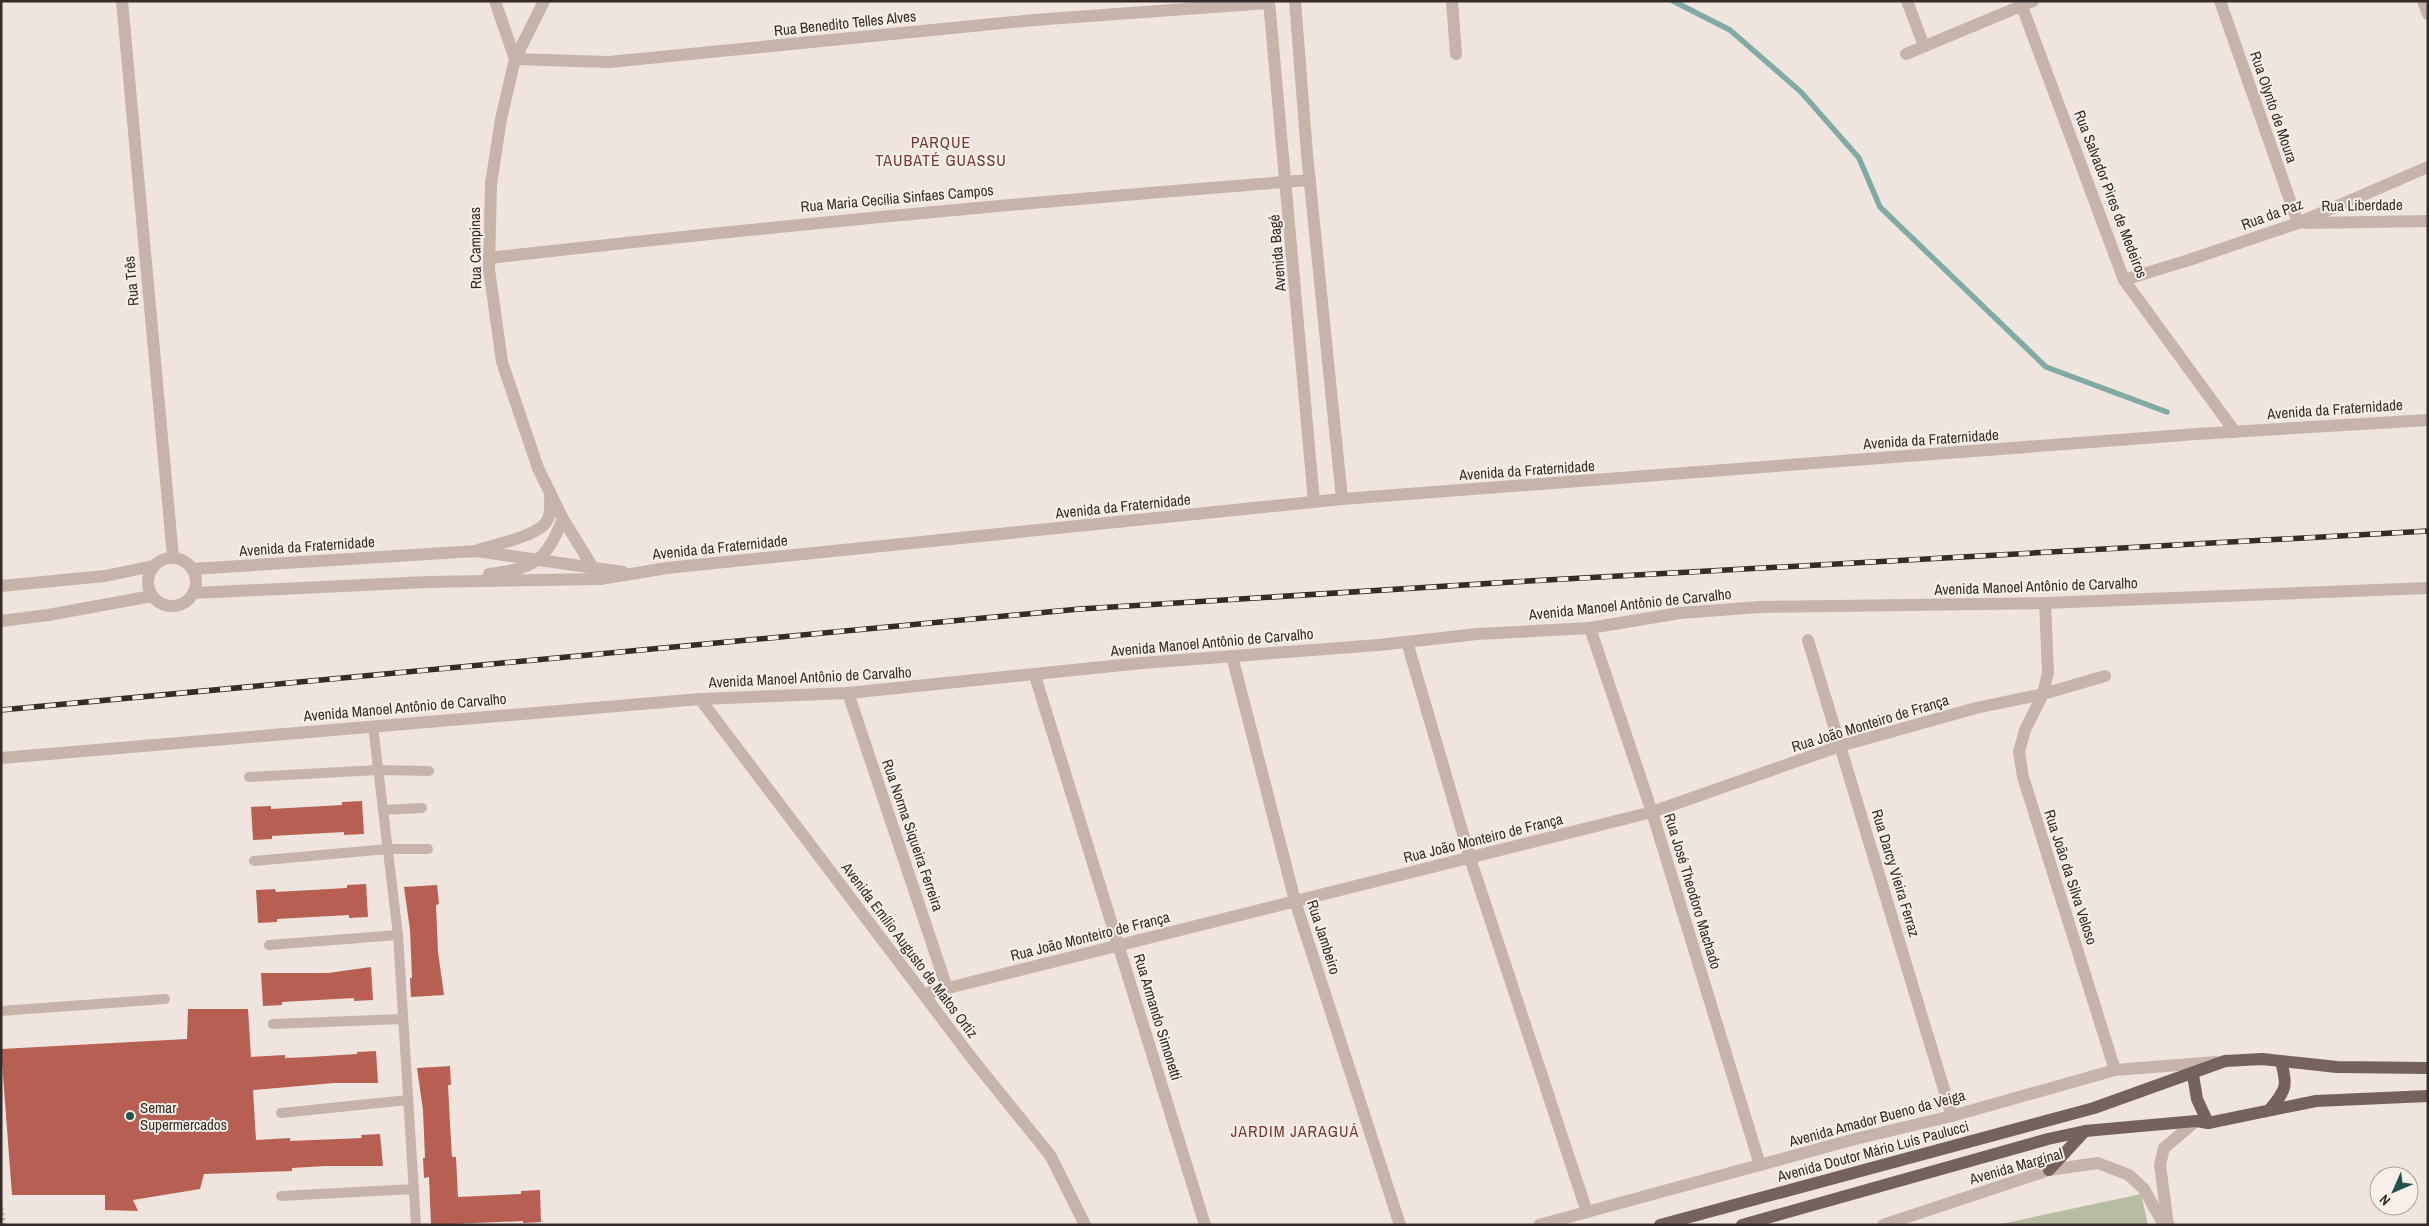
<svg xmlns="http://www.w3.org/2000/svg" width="2429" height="1226" font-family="'Archivo Narrow',sans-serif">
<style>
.green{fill:#b7bda0}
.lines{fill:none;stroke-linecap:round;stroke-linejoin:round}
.stream{stroke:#80aaa6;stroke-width:5.5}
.building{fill:#b85f53}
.path{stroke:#b29e96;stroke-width:3;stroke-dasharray:2.5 2.5;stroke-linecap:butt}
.service{stroke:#c6b4ab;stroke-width:10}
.minor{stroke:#c6b4ab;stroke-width:12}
.primary{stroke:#75625c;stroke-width:12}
.rail-casing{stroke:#352c2a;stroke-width:5.5}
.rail{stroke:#f8f0ea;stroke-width:4;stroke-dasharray:11;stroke-linecap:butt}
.poi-dot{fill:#24524f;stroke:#f8f0ea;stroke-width:2}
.labels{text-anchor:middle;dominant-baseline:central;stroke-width:4;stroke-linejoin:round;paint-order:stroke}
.street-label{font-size:15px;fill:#352c2a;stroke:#f8f0ea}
.poi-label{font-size:15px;fill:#352c2a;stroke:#f8f0ea;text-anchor:start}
.neighbourhood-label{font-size:16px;letter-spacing:1px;fill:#7b342c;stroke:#f8f0ea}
</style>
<rect width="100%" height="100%" fill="#f0e5de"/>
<!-- green -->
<polygon class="green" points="2141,1194 2148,1225 1996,1225"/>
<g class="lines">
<!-- stream -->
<polyline class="stream" points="1673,1 1730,30 1801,92 1859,158 1880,207 2046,367 2167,412"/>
</g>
<!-- building -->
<g class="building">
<polygon points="362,801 364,834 344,835 344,832 272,836 272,839 253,840 251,807 271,806 271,809 342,805 342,802"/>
<polygon points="366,884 368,917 349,918 349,915 277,919 277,922 258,923 256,890 275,889 276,892 347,888 347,885"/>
<polygon points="437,885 439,904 436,905 438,952 444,995 411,997 410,978 412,978 410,930 404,887"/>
<polygon points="371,967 373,1000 354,1001 354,998 282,1002 282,1005 263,1006 261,973 328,973"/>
<polygon points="188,1009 248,1009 251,1057 285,1055 285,1058 309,1057 357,1054 357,1052 376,1051 378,1083 334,1083 253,1090 256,1140 290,1138 290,1141 362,1138 361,1135 380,1134 383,1166 326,1166 292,1168 292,1171 204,1174 200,1189 133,1200 138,1211 105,1210 105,1195 12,1195 1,1049 187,1039"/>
<polygon points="450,1066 451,1085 448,1085 450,1124 452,1157 456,1157 458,1197 521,1194 521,1191 540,1190 541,1222 523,1223 523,1221 431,1225 429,1177 424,1178 423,1158 425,1158 423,1110 417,1068"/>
</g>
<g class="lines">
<!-- path -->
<polyline class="path" points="1,1203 4,1225"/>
<!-- service -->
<g class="service">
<polyline points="373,726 398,935 416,1225"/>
<polyline points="249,777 378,770 429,771"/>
<polyline points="383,810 422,808"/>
<polyline points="254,861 388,849 428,849"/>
<polyline points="269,945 398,935"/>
<polyline points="1,1011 165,999"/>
<polyline points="273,1024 403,1019"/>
<polyline points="281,1113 408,1100"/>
<polyline points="281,1196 414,1189"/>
</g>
<!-- minor -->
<g class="minor">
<polyline points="122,1 173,557"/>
<polyline points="495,1 515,59 609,62 1034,20 1269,3"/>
<polyline points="544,1 515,59 501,119 491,184 489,269 502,362 538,468 563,519 600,579"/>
<polyline points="1269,1 1314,502"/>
<polyline points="1295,1 1307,154 1342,499"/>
<polyline points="1452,1 1456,54"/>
<polyline points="1907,1 1924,46"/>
<polyline points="2020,1 2124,280 2235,432"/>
<polyline points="2220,1 2298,223"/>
<polyline points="2423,1 2428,14"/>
<polyline points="1906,54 2033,1"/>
<polyline points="2305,223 2428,221"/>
<path d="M 489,258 C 762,227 1036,201 1310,180"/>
<polyline points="2124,280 2192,259 2298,223 2428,167"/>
<path d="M 478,550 C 496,544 541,536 548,519 C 551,513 550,503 550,496"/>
<circle cx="172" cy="582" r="24"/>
<polyline points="192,569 476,551 623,572"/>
<path d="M 489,574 C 535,568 545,562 563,519"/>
<polyline points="1,586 105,576 153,566"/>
<polyline points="193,593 427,582 600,579 667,568 1342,499 2197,434 2428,420"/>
<polyline points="2045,603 2048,672 2043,694 2025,730 2019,752 2023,777 2115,1070"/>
<polyline points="1,621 48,615 152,596"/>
<polyline points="1590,628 1652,812 1760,1165"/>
<polyline points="1808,640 1952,1116"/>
<polyline points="1407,642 1470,858 1587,1212"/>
<polyline points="1232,656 1295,901 1400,1225"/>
<polyline points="1035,676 1205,1225"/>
<polyline points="848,693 947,988"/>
<polyline points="700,699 974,1061 1050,1155 1085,1225"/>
<polyline points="1,758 700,699 848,693 1142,663 1379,645 1477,634 1590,628 1680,613 1760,607 2045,603 2428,588"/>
<polyline points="924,994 1652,812 1840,746 1976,708 2043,694 2105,676"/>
<polyline points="1539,1225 1855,1139 1952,1116 2115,1070 2216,1062"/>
<polyline points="1883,1225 2049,1170 2098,1163 2129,1175 2144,1189 2164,1225"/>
<polyline points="2168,1225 2160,1165 2164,1148 2196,1121"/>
</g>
<!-- primary -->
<g class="primary">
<polyline points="2193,1075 2197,1099 2208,1123"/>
<path d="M 2270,1109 C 2286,1090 2288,1086 2281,1062"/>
<polyline points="2049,1170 2085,1131"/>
<polyline points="1660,1225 2094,1108 2225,1061 2262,1059 2337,1067 2428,1068"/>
<polyline points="1742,1225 2048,1139 2085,1131 2196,1121 2208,1123 2316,1101 2428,1096"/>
</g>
<defs>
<polyline id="rail" points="1,710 1080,609 1512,582 2428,531"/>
</defs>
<!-- rail casing -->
<use href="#rail" class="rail-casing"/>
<!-- rail -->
<use href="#rail" class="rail"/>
</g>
<!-- markers -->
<circle class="poi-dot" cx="130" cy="1116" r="5"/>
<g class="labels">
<!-- street labels -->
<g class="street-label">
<text transform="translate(845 23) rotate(-6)">Rua Benedito Telles Alves</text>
<text transform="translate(2274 107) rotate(71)">Rua Olynto de Moura</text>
<text transform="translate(2111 194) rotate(69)">Rua Salvador Pires de Medeiros</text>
<text transform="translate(897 198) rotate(-5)">Rua Maria Cecília Sinfaes Campos</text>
<text transform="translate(2362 205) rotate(-1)">Rua Liberdade</text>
<text transform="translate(2272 214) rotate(-20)">Rua da Paz</text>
<text transform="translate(475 248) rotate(-91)">Rua Campinas</text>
<text transform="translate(1277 253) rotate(-95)">Avenida Bagé</text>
<text transform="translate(131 281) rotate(-95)">Rua Três</text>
<text transform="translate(2335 409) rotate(-4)">Avenida da Fraternidade</text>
<text transform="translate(1931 439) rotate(-4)">Avenida da Fraternidade</text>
<text transform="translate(1527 470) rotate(-4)">Avenida da Fraternidade</text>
<text transform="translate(1123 506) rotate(-6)">Avenida da Fraternidade</text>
<text transform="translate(307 546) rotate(-4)">Avenida da Fraternidade</text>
<text transform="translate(720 547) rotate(-6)">Avenida da Fraternidade</text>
<text transform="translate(2036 586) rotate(-2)">Avenida Manoel Antônio de Carvalho</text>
<text transform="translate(1630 604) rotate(-6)">Avenida Manoel Antônio de Carvalho</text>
<text transform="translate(1212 642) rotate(-5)">Avenida Manoel Antônio de Carvalho</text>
<text transform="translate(810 677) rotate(-3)">Avenida Manoel Antônio de Carvalho</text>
<text transform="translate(405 707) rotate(-5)">Avenida Manoel Antônio de Carvalho</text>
<text transform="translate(1870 723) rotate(-17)">Rua João Monteiro de França</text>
<text transform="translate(913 835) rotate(71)">Rua Norma Siqueira Ferreira</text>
<text transform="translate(1483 838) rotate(-14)">Rua João Monteiro de França</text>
<text transform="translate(1896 873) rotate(73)">Rua Darcy Vieira Ferraz</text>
<text transform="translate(2071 877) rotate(72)">Rua João da Silva Veloso</text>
<text transform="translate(1693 891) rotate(73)">Rua José Theodoro Machado</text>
<text transform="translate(1090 936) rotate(-14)">Rua João Monteiro de França</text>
<text transform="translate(1324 937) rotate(72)">Rua Jambeiro</text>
<text transform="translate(910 950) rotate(53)">Avenida Emílio Augusto de Matos Ortiz</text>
<text transform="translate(1158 1017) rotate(73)">Rua Armando Simonetti</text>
<text transform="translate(1877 1118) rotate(-15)">Avenida Amador Bueno da Veiga</text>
<text transform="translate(1873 1151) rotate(-15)">Avenida Doutor Mário Luís Paulucci</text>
<text transform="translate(2016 1166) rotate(-16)">Avenida Marginal</text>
</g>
<!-- poi labels -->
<g class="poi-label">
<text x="140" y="1107">Semar<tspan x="140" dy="17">Supermercados</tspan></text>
</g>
<!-- neighbourhood labels -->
<g class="neighbourhood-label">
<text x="941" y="142">PARQUE<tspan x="941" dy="18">TAUBATÉ GUASSU</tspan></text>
<text x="1295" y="1131">JARDIM JARAGUÁ</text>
</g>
</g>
<!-- border -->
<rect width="2429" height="1226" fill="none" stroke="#352c2a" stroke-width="5"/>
<!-- north arrow -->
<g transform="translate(2394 1191) rotate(225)"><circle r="24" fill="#f8f0ea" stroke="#aaa29d"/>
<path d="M0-4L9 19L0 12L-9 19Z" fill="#24524f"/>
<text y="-8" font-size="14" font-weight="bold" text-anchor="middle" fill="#352c2a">N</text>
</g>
</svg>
